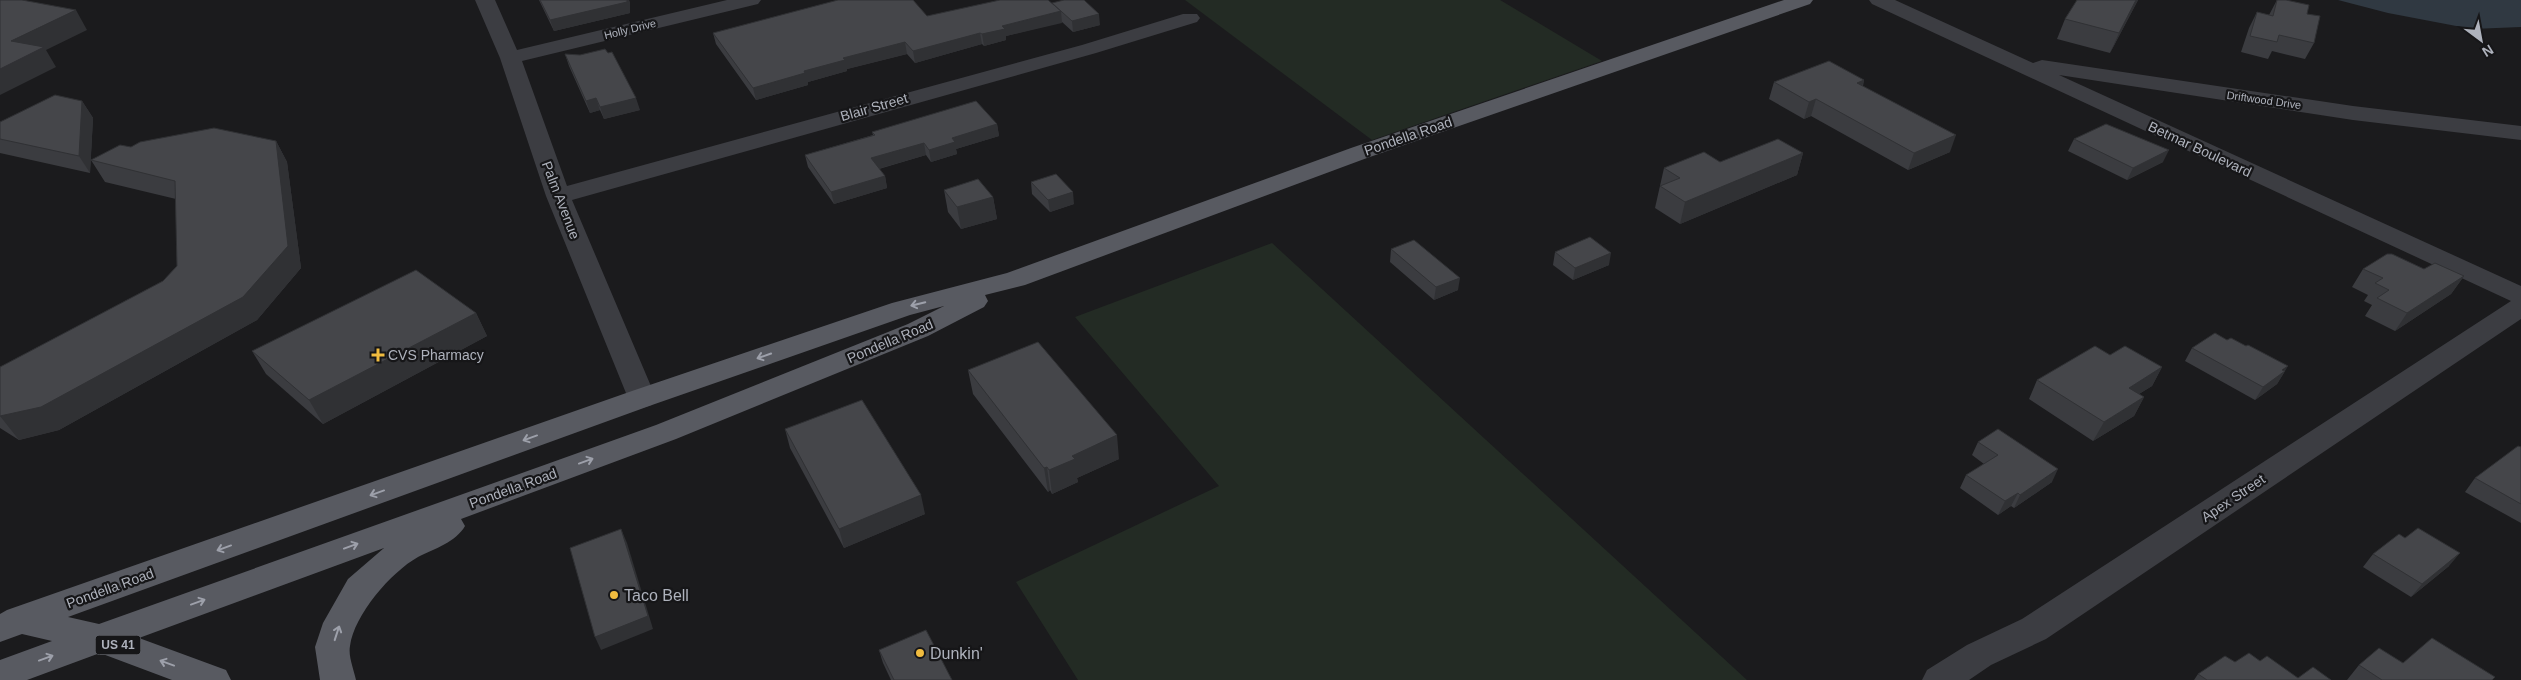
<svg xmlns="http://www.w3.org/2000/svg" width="2521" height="680" font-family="Helvetica,sans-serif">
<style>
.green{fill:#232b24}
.water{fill:#303942}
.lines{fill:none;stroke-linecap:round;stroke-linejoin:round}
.minor{fill:#3c3d42;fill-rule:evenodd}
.major{fill:#585a61;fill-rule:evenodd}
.wall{fill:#3b3c40}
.shaded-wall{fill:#303134}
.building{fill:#45464a;stroke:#303134}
.oneway{stroke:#9da0aa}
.poi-dot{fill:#f1bc3f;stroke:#161618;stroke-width:2}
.labels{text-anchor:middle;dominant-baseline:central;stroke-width:4.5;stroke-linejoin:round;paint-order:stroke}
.far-street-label{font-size:11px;fill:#aeb2bc;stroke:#161618}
.shield{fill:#161618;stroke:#80838b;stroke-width:1}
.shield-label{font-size:12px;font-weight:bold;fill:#aeb2bc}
.street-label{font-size:14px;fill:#aeb2bc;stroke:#161618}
.poi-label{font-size:14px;fill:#aeb2bc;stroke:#161618;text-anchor:start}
.near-poi-label{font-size:16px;fill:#aeb2bc;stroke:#161618;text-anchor:start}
</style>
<rect width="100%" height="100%" fill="#1b1b1d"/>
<!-- green -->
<g class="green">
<polygon points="1185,0 1500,0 1602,61 1372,140"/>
<polygon points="1272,243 1747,680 1078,680 1016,582 1219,486 1075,317"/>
</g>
<!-- water -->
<polygon class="water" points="2338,0 2521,0 2521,27 2472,29 2388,13"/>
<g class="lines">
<!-- minor -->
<g class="minor">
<polygon points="475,0 495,0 517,50 727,0 761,0 758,4 522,61 567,186 1082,45 1183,14 1197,14 1200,18 1197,22 1096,53 572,200 656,398 652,405 642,408 632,405 628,398 546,196 500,58"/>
<polygon points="1869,0 1895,0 2033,63 2042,60 2353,106 2521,126 2521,140 2353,120 2059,75 2521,286 2521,319 2046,639 1991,665 1969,680 1922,680 1927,670 1967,645 2022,619 2511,301 1872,4"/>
</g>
<!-- major -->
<path class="major" d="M 1784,0 L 1813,0 L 1810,4 L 1367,158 L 1025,285 L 985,295 L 988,301 L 984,307 L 928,336 L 676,439 L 461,519 L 465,526 C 456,542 434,549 418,557 C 391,572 354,615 350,646 C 348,656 354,670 356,680 L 320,680 L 315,647 L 323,623 L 348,579 L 384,548 L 139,638 L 226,670 L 231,680 L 172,680 L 100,653 L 27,680 L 0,680 L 0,660 L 52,641 L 22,634 L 0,642 L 0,614 L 7,610 L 632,391 L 892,303 L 1007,273 L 1351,148 ZM 944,306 L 908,324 L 656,425 L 99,624 L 68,617 L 652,405 L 910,315 Z"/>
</g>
<!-- wall -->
<g class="wall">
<polygon points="539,0 629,0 630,13 554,31"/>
<polygon points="2138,0 2110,53 2057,39 2065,19"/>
<polygon points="2277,0 2286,0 2307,14 2314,43 2305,59 2272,51 2268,59 2241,52 2249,28 2257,12 2269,15"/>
<polygon points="1052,4 1100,25 1073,32 1062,22 1006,36 1006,40 984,46 982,44 915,63 907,54 847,69 847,71 808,82 808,85 756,100 716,44 713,33 927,16"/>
<polygon points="565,54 640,110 604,119 600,110 590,113 569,66"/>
<polygon points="1864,80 1863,86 1950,152 1908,170 1811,116 1804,119 1769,99 1774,82"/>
<polygon points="82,101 93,118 90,173 0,153 0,122"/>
<polygon points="997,124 999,136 956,149 957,154 931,162 926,155 879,169 885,176 887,188 834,204 808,167 805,155 873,135 872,132"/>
<polygon points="2074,139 2163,162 2127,180 2068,151"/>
<polygon points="276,141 287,162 301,268 257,320 59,430 19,440 0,428 0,367 163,281 177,266 176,199 105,182 91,160 131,147"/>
<polygon points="1803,153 1797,175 1680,224 1655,208 1664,168"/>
<polygon points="1031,182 1074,204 1050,212 1032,194"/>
<polygon points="944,190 993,197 997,219 961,229 948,212"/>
<polygon points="1391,249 1458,290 1434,300 1390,262"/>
<polygon points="1555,252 1609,265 1573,280 1553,265"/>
<polygon points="2363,269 2424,269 2464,276 2451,294 2395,331 2365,316 2372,305 2364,301 2368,295 2352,287"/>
<polygon points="476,313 487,336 323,424 266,374 252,351"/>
<polygon points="2192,348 2285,371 2277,384 2255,400 2185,361"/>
<polygon points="2110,355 2162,367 2152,386 2139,394 2144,397 2134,416 2093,441 2029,399 2037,380"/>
<polygon points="968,370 1119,459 1077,478 1078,482 1052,494 1050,490 1048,492 973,394"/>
<polygon points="785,429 925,514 844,548 790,448"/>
<polygon points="1978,442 2052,482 2014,508 2011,506 1998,515 1960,488 1966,475 1984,464 1972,455"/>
<polygon points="2521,447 2521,523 2465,492 2475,478"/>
<polygon points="2373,554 2449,566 2411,597 2363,567"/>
<polygon points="879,650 952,680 891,680 883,663"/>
<polygon points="2260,661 2298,678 2331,680 2194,680 2198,674 2235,662"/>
<polygon points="2403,663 2492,680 2347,680 2359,665"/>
</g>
<!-- shaded-wall -->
<g class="shaded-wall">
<polygon points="627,0 629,0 630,2 630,13 554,31 550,20"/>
<polygon points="2136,0 2138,0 2110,53 2119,33"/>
<polygon points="76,10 87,30 46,50 56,67 0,95 0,69 11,41"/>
<polygon points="1061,11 1062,23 1006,36 1006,40 984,46 982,34 1002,26"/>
<polygon points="1099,14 1100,25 1073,32 1072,21"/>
<polygon points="980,33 982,44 915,63 913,51"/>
<polygon points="905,42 907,54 847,69 847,71 808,82 808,85 756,100 753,88 843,58"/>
<polygon points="1864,80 1859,97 1857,83"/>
<polygon points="596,98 600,110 590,113 586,101"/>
<polygon points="636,98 640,110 604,119 600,107"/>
<polygon points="1816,99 1811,116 1804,119 1809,102"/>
<polygon points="82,101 93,118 90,173 79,156"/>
<polygon points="997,124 999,136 956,149 957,154 931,162 929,150 952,138"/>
<polygon points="1956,135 1950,152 1908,170 1914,153"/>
<polygon points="276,141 287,162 301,268 257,320 59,430 19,440 0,416 243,297"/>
<polygon points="924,143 926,155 874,170 871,158"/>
<polygon points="2169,150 2163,162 2127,180 2133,168"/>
<polygon points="1803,153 1797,175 1680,224 1685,202"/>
<polygon points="885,176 887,188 834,204 831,192"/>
<polygon points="1073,192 1074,204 1050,212 1048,200"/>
<polygon points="993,197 997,219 961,229 957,207"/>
<polygon points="1611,253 1609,265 1573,280 1575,268"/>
<polygon points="2464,276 2451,294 2395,331 2407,313"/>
<polygon points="1460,278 1458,290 1434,300 1436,287"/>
<polygon points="476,313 487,336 323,424 309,400"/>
<polygon points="2288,366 2277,384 2255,400 2263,387"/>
<polygon points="2162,367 2152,386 2119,406 2129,388"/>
<polygon points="2144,397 2134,416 2093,441 2104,422"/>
<polygon points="1117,435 1119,459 1077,478 1078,482 1052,494 1049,470 1072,456"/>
<polygon points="1047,467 1050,490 1048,492 1044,468"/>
<polygon points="2058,469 2052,482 2014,508 2020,495"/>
<polygon points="2018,493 2011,506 1998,515 2005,501"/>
<polygon points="921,495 925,514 844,548 839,529"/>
<polygon points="621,529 627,543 653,629 601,650 595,637"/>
<polygon points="2460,553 2449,566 2411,597 2422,584"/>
</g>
<!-- building -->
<g class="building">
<polygon points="0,0 22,0 76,10 11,41 44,47 0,69"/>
<polygon points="540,0 627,0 627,2 550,20"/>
<polygon points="838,0 913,0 927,16 1000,0 1048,0 1061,11 1002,26 1005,29 982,34 980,33 913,51 905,42 843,58 845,60 804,71 805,73 753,88 713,33"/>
<polygon points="1064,0 1084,0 1099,14 1072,21 1052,3"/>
<polygon points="2077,0 2136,0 2119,33 2065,19"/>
<polygon points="2277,0 2286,0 2309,5 2307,14 2320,16 2314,43 2279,35 2277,42 2250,36 2257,12 2273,16"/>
<polygon points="605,49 608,53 612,52 636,98 600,107 596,98 586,101 565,54 580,55"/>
<polygon points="1829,61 1864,80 1857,83 1956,135 1914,153 1816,99 1809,102 1774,82"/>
<polygon points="55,95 82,101 79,156 0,139 0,122"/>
<polygon points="976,101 997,124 952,138 955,142 929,150 924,143 871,158 885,176 831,192 805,155 875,135 872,132"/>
<polygon points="2106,124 2169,150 2133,168 2074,139"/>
<polygon points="214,128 276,141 288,246 243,297 41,407 0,416 0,367 163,281 177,266 175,181 91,160 120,145 131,147 140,142"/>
<polygon points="1778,139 1803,153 1685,202 1660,186 1680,178 1664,168 1704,152 1720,162"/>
<polygon points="1056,174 1073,192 1048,200 1031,182"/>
<polygon points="978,179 993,197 957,207 944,190"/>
<polygon points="1590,237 1611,253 1575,268 1555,252"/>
<polygon points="1414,240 1460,278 1436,287 1391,249"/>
<polygon points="2387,254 2392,254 2424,269 2435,263 2464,276 2407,313 2377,298 2389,290 2375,283 2383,278 2363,269"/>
<polygon points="416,270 476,313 309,400 252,351"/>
<polygon points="2215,333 2227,340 2231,338 2246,346 2248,345 2288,366 2282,370 2285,371 2263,387 2192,348"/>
<polygon points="1038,342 1117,435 1072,456 1075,459 1049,470 1047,467 1044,468 968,370"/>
<polygon points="2095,346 2110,355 2125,346 2162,367 2129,388 2144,397 2104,422 2037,380"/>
<polygon points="862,400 921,495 839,529 785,429"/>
<polygon points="1998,429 2058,469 2020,495 2018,493 2005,501 1966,475 1998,455 1978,442"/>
<polygon points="2518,446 2521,447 2521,504 2475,478"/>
<polygon points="2418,528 2460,553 2422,584 2373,554 2399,534 2405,538"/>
<polygon points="621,529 648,616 595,637 570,548"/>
<polygon points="926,630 952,680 894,680 879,650"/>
<polygon points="2432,638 2495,677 2492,680 2382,680 2359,665 2379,648 2403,663"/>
<polygon points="2249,653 2260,661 2267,656 2298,678 2313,667 2331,680 2207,680 2198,674 2225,656 2235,662"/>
</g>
<!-- one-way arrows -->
<defs><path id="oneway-shaft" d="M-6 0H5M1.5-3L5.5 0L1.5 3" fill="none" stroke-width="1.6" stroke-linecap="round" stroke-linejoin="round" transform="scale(1.25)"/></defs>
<g class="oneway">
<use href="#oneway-shaft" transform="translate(918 304) rotate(166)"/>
<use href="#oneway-shaft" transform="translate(764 356) rotate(161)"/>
<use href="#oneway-shaft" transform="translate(530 438) rotate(160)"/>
<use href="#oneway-shaft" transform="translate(586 461) rotate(-20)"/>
<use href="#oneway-shaft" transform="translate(377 493) rotate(160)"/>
<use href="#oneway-shaft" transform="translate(351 546) rotate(-20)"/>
<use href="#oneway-shaft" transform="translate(224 548) rotate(160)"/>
<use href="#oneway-shaft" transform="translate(198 602) rotate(-20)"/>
<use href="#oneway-shaft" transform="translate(337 633) rotate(-72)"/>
<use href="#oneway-shaft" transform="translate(46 658) rotate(-20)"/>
<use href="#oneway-shaft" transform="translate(167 663) rotate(-160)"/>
</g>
<!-- markers -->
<g class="poi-dot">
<path d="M375.5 347.5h5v5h5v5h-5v5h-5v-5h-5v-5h5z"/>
<circle cx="614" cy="595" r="5"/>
<circle cx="920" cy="653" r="5"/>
</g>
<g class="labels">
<!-- far-street labels -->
<g class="far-street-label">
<text transform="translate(630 29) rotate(-14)">Holly Drive</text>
<text transform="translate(2264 100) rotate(8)">Driftwood Drive</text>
</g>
<!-- shield labels -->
<rect class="shield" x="95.5" y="635.5" width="45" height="19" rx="4"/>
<g class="shield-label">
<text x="118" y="645">US 41</text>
</g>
<!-- street labels -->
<g class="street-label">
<text transform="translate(874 107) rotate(-16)">Blair Street</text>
<text transform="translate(1408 136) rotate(-19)">Pondella Road</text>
<text transform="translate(2200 149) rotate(25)">Betmar Boulevard</text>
<text transform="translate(561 200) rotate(69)">Palm Avenue</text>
<text transform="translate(890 341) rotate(-23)">Pondella Road</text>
<text transform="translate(513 488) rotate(-20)">Pondella Road</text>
<text transform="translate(2233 498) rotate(-34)">Apex Street</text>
<text transform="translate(110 588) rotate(-20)">Pondella Road</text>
</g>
<!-- poi labels -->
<g class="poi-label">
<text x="388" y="355">CVS Pharmacy</text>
</g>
<!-- near-poi labels -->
<g class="near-poi-label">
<text x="624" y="595">Taco Bell</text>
<text x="930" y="653">Dunkin'</text>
</g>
</g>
<!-- north arrow -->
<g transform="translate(2481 40) rotate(148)" stroke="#161618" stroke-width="4" paint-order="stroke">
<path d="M0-4L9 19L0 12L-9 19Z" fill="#aeb2bc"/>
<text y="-8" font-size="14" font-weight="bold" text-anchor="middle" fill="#aeb2bc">N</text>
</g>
</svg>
